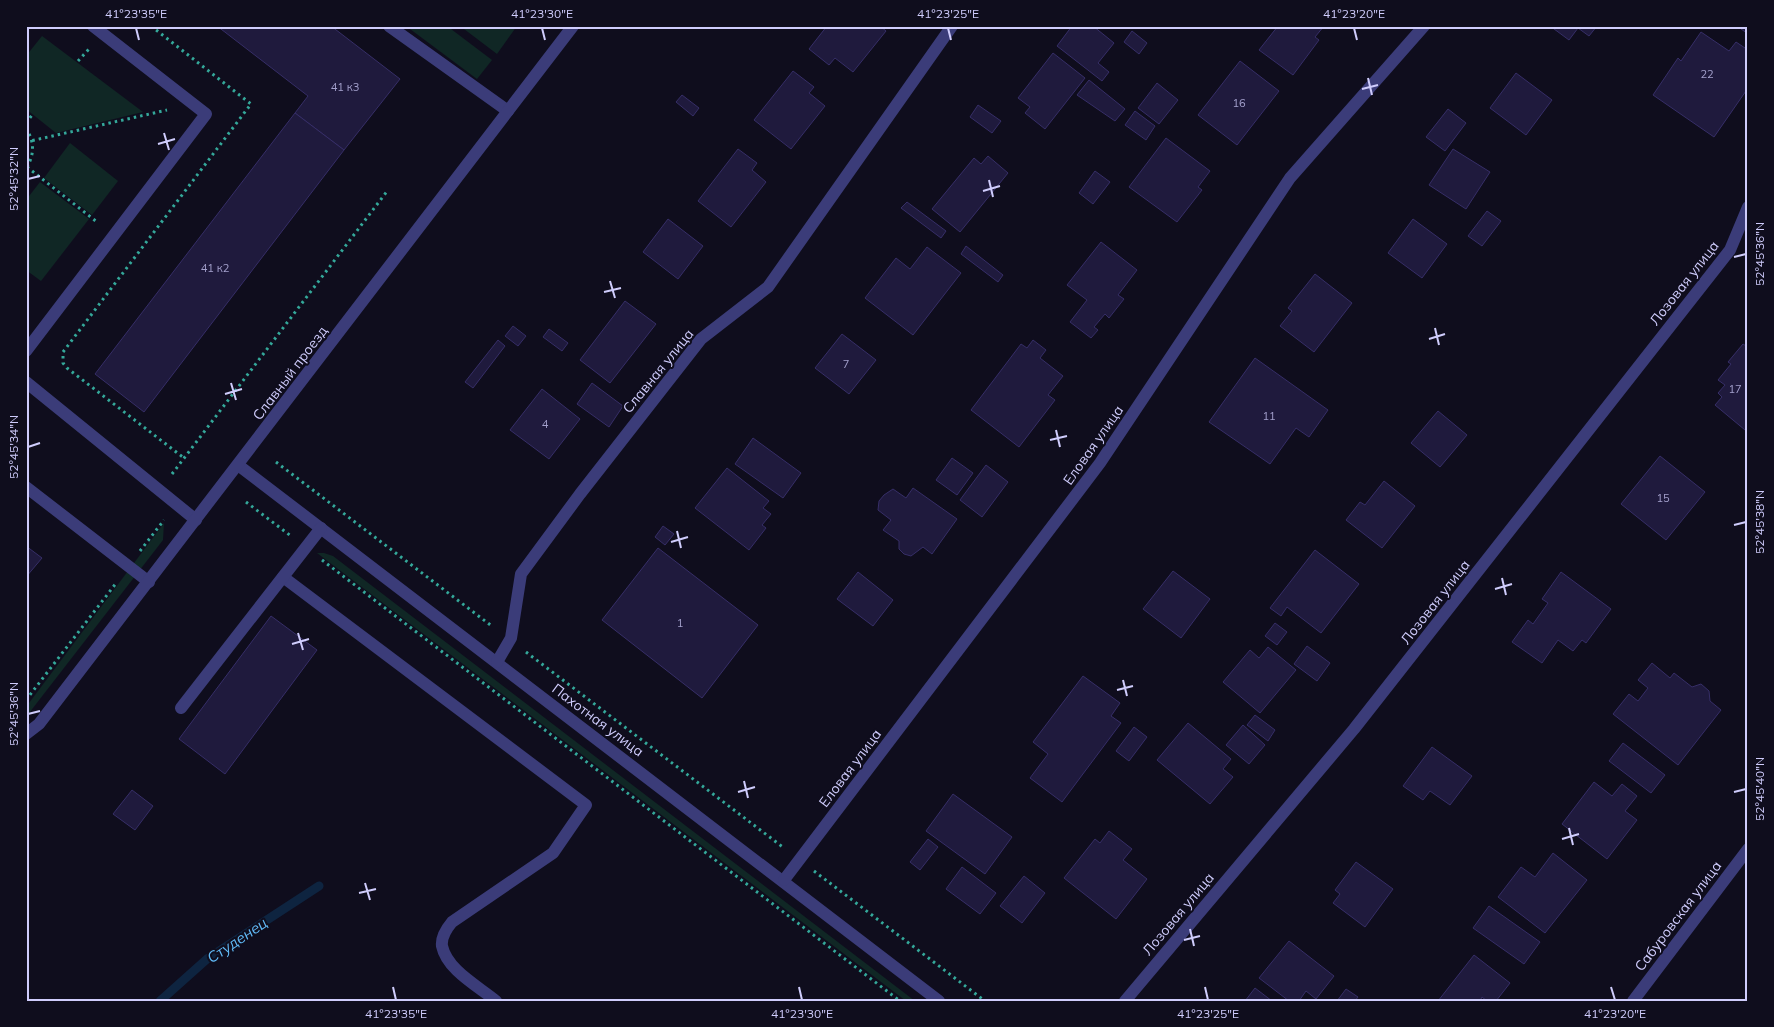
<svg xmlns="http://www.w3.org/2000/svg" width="1774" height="1027" font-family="Mulish,sans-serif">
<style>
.green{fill:#102725}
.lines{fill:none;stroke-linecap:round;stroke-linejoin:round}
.stream{stroke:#0e2440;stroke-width:9}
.building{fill:#1f1a3d;stroke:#362e67}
.path{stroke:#34a89a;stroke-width:3;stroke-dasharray:2.5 4;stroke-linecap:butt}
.minor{stroke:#3b3c79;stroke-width:12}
.ticks{fill:none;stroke:#cfccfc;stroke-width:2}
.labels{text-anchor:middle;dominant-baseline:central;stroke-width:4;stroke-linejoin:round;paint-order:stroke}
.number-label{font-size:11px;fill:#a3a0cc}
.street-label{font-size:14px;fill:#cfccfc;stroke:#0f0d1d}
.water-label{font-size:15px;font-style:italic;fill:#60b9f6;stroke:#0f0d1d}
.neatline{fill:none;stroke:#cfccfc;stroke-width:2}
.ticks-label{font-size:12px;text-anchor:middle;fill:#cfccfc}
</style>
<rect width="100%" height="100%" fill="#0f0d1d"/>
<!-- green -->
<g class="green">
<polygon points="406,26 447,26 492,60 477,79"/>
<polygon points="460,26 517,26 497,54"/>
<polygon points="42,36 143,112 56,133 26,109 26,56"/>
<polygon points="70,143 118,181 92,215 44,178"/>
<polygon points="40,182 89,219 41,281 26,270 26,200"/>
<polygon points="164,523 163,540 26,717 26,707"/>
<polygon points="317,553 324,553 333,556 915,1001 906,1001"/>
</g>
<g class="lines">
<!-- stream -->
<polyline class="stream" points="160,1001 207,959 319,886"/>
</g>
<!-- building -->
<g class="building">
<polygon points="217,26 331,26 400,79 344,150 295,113 308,96"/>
<polygon points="827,26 880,26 886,31 853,72 835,58 829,65 809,49"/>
<polygon points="1072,26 1093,26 1114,43 1098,63 1109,72 1102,81 1057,46"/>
<polygon points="1278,26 1324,26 1315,37 1319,40 1293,75 1259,50"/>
<polygon points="1550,26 1597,26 1589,36 1578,28 1569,40"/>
<polygon points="1737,26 1748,26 1748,34"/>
<polygon points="1132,31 1147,43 1139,54 1124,42"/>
<polygon points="1701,32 1729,51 1736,42 1748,50 1748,88 1714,137 1653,95 1678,58 1681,61"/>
<polygon points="1053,53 1085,78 1045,129 1025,113 1030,107 1018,98"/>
<polygon points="1240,61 1279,91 1237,145 1198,115"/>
<polygon points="793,71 814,87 809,93 825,106 791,149 754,120"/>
<polygon points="1516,73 1552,100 1526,135 1490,108"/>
<polygon points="1089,80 1125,109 1115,121 1077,95"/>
<polygon points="1157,83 1178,100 1159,124 1138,108"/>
<polygon points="682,95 699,108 693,116 676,102"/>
<polygon points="978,105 1001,121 992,133 970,117"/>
<polygon points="1448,109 1466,123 1445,151 1426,137"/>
<polygon points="1135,111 1155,126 1146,140 1125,125"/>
<polygon points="295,113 344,150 144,412 95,374"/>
<polygon points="1166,138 1210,171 1198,187 1202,190 1177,222 1129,187"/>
<polygon points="738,149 757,163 752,170 766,182 731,227 698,201"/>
<polygon points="1453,149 1490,172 1466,209 1429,185"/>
<polygon points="988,156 1008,173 960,232 932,209 974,158 981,164"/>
<polygon points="1095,171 1110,182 1093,204 1079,193"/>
<polygon points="907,202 946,231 941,238 901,208"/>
<polygon points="1487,211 1501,221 1482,246 1468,236"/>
<polygon points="668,219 703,246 678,279 643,252"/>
<polygon points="1413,219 1447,244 1422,278 1388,253"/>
<polygon points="1101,242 1137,270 1118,295 1124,299 1109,318 1105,314 1094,327 1098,330 1091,338 1070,322 1087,300 1067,285"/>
<polygon points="966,246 1003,275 998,282 961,254"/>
<polygon points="927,247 961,273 913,335 865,298 896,258 910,269"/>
<polygon points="1315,274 1352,303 1314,352 1280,326 1292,311 1288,308"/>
<polygon points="625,301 656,324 610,383 580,360"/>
<polygon points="513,326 526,336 518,346 505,336"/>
<polygon points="549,329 568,343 562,351 543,337"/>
<polygon points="842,334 876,360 849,394 815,368"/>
<polygon points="498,340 505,346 473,388 465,382"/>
<polygon points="1033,340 1046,350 1040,358 1063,376 1048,395 1055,400 1019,447 971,410 1021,344 1027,348"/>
<polygon points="1743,344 1746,346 1748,344 1748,426 1745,430 1715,405 1722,397 1718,393 1725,385 1718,380 1731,364 1728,362"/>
<polygon points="1255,358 1328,410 1309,437 1296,428 1270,464 1209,422"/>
<polygon points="592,383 623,406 609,427 577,404"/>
<polygon points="542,389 580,419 549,459 510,430"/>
<polygon points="1438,411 1467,435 1440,467 1411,443"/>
<polygon points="753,438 801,473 783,498 735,464"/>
<polygon points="1660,456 1705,492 1666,540 1621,504"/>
<polygon points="952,458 973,473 957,495 936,480"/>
<polygon points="986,465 1008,482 982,517 960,500"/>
<polygon points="727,468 769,501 763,508 771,514 762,525 766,528 749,550 695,508"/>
<polygon points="1384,481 1415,506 1382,548 1346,520 1360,502 1365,505"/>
<polygon points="913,488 957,519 932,554 923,547 911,556 904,554 899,549 899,541 883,530 891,520 878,510 879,501 884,495 893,489 906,498"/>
<polygon points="663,526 674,534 665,545 655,537"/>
<polygon points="26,546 42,558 26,577"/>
<polygon points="658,548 758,625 702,698 602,620"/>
<polygon points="1315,550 1359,584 1321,633 1287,607 1281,616 1270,608"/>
<polygon points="1173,571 1210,599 1181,638 1143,609"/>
<polygon points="858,572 893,600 873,626 837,599"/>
<polygon points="1561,572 1611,609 1586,643 1582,640 1573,651 1558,640 1542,663 1512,642 1528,620 1533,624 1548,603 1542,599"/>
<polygon points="271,616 317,650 225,774 179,739"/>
<polygon points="1275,623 1287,632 1277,645 1265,636"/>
<polygon points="1307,646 1330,663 1317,681 1294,664"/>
<polygon points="1268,647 1296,670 1260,713 1223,682 1250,650 1259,658"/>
<polygon points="1652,663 1670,678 1674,673 1692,687 1701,684 1709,691 1710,701 1721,710 1678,765 1613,714 1629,694 1638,701 1648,688 1638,680"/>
<polygon points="1083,676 1120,703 1111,716 1121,723 1062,802 1030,778 1048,754 1033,742"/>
<polygon points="1255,715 1275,730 1268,741 1247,725"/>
<polygon points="1188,723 1231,759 1223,769 1233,777 1210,804 1157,760"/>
<polygon points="1243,725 1265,745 1249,764 1226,745"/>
<polygon points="1134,727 1147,737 1129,761 1116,751"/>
<polygon points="1623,743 1665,775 1651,793 1609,761"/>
<polygon points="1432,747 1472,776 1450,805 1430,791 1423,800 1403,786"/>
<polygon points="1594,782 1612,796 1622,784 1637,796 1625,811 1637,820 1607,859 1562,824"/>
<polygon points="132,790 153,806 135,830 113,814"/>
<polygon points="953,794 1012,837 985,874 926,831"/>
<polygon points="1109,831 1132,849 1123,860 1147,879 1116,919 1064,878 1095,839 1100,843"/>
<polygon points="928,839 938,847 920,870 910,862"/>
<polygon points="1553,853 1587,880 1545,933 1498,897 1521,867 1535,877"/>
<polygon points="1356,862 1393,889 1365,927 1333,903 1340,894 1335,890"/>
<polygon points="962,867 996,893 980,914 946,889"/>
<polygon points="1024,876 1045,893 1022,923 1000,906"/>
<polygon points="1489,906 1540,942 1524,964 1473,928"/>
<polygon points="1289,941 1334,976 1316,999 1306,991 1299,1001 1289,1001 1259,978"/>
<polygon points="1474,955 1510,983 1496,1001 1487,1001 1482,997 1480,1001 1438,1001"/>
<polygon points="1255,988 1272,1001 1245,1001"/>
<polygon points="1346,989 1358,997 1355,1001 1337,1001"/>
</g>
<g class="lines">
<!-- path -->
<g class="path">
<polyline points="151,26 251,104 63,352 63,363 67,368 184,458"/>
<polyline points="78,61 89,49"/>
<polyline points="26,123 32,115"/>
<path d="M 26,128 C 34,141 35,153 27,167"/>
<polyline points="26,142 167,110"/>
<polyline points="27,167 97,222"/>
<polyline points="276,462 493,627"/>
<polyline points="172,474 388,190"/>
<polyline points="246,502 291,536"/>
<polyline points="140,551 164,520"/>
<polyline points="322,560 900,1001"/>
<polyline points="526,652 784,848"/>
<polyline points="26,700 117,582"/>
<polyline points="814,871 985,1001"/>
</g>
<!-- minor -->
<g class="minor">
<polyline points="389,26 508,111"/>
<polyline points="26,351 206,114 93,26"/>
<polyline points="26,382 196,520"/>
<polyline points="238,465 939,1001"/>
<polyline points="26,487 149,582"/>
<path d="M 283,577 L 586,805 L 553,853 L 452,922 C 447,928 441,938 442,946 C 447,970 478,986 496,1001"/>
<polyline points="497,662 511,638 521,574 580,494 701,339 768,287 952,26"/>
<polyline points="181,708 321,528"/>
<polyline points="26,734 39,724 573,26"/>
<polyline points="784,880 1100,463 1290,178 1424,26"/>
<polyline points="1125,1001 1354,729 1730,250 1748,207"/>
<polyline points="1633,1001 1748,849"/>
</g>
</g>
<!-- ticks -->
<path class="ticks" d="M 136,28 L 139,40M 542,28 L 545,40M 948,28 L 951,40M 1354,28 L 1357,40M 1368,78 L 1372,95M 1362,89 L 1378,85M 164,133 L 169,150M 158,144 L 175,139M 28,179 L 40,176M 989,180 L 993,197M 983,191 L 1000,186M 1734,257 L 1746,254M 610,281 L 615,298M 604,292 L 621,288M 1435,328 L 1439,345M 1429,339 L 1445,334M 231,383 L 236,400M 225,394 L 242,389M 1056,430 L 1060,447M 1050,440 L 1067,436M 28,447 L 40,443M 1734,525 L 1746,522M 677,531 L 681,548M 671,542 L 688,537M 1502,578 L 1506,595M 1495,589 L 1512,584M 298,633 L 303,650M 292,644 L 309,639M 1123,680 L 1127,696M 1117,690 L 1133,686M 28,714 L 40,711M 744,781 L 748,798M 738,792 L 755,787M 1734,792 L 1746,789M 1569,828 L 1573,845M 1562,839 L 1579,834M 365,883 L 370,900M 359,893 L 376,889M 1190,929 L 1194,946M 1184,940 L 1200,936M 393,987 L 396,1000M 799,987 L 802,1000M 1205,987 L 1208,1000M 1611,987 L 1615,1000"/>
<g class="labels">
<!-- number labels -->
<g class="number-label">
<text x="1707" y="74">22</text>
<text x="345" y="87">41 к3</text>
<text x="1239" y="103">16</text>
<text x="215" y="268">41 к2</text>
<text x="846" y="364">7</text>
<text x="1735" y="389">17</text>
<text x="1269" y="416">11</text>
<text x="545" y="424">4</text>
<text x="1663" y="498">15</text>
<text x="680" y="623">1</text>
</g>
<!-- street labels -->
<g class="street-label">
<text transform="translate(1684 283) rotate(-52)">Лозовая улица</text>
<text transform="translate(658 371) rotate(-51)">Славная улица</text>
<text transform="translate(290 373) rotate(-53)">Славный проезд</text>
<text transform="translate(1093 445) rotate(-55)">Еловая улица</text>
<text transform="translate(1435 602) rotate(-52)">Лозовая улица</text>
<text transform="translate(598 720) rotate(37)">Пахотная улица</text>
<text transform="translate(850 768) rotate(-53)">Еловая улица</text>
<text transform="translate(1178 914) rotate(-50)">Лозовая улица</text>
<text transform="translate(1678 916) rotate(-53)">Сабуровская улица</text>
</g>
<!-- water labels -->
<g class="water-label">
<text transform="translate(237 940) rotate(-34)">Студенец</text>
</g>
</g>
<!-- border -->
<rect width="1774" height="1027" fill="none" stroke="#0f0d1d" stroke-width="55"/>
<rect x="28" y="28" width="1718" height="972" class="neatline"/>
<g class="ticks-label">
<text x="136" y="18">41°23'35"E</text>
<text x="542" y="18">41°23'30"E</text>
<text x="948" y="18">41°23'25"E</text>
<text x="1354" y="18">41°23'20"E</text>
<text transform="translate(14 179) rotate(-90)" y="4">52°45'32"N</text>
<text transform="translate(1760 254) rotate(-90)" y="4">52°45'36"N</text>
<text transform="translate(14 447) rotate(-90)" y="4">52°45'34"N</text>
<text transform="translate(1760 522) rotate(-90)" y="4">52°45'38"N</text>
<text transform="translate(14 714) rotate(-90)" y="4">52°45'36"N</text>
<text transform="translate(1760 789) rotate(-90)" y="4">52°45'40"N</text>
<text x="396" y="1018">41°23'35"E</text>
<text x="802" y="1018">41°23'30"E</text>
<text x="1208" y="1018">41°23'25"E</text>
<text x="1615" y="1018">41°23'20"E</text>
</g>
</svg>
